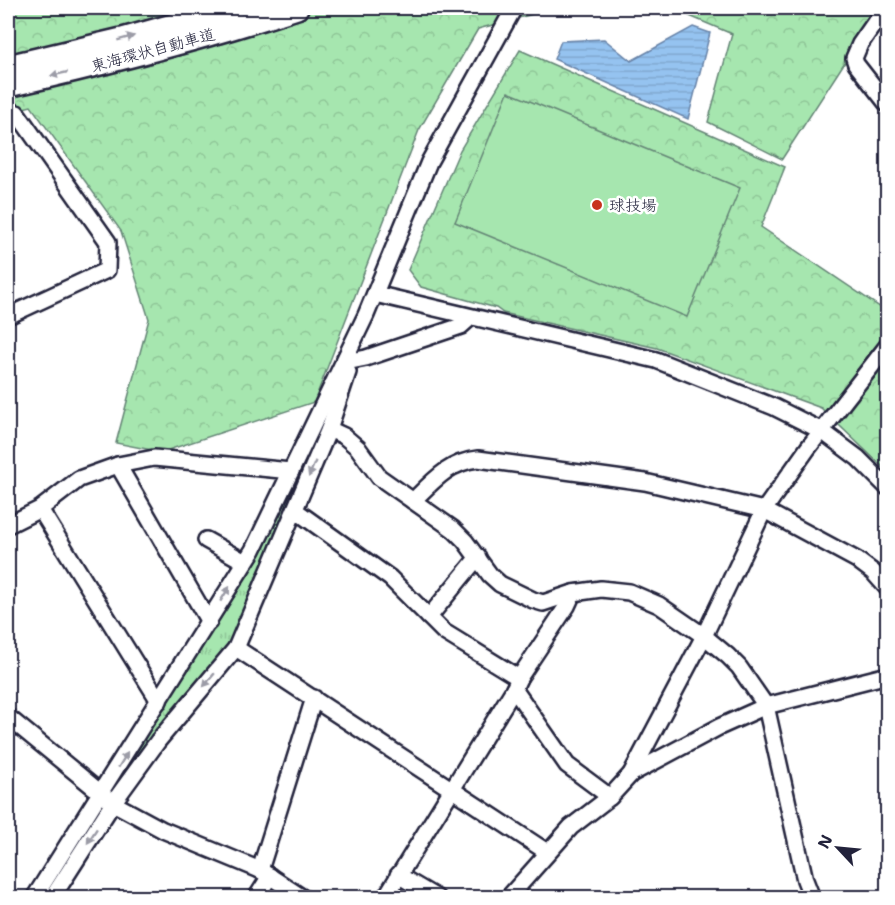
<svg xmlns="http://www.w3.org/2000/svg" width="895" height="905" font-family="'Shantell Sans','Klee One',sans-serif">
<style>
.grass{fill:url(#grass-tufts);stroke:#648475;stroke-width:1.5}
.forest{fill:url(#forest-crowns);stroke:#648475;stroke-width:1.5}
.pitch{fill:#a6e6af;stroke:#648475;stroke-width:1.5}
.water{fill:url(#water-rules);stroke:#6783a8;stroke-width:1.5}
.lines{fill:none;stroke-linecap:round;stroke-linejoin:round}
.minor-casing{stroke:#22223b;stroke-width:20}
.highway-casing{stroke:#22223b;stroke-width:26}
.minor{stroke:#fff;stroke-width:15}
.highway{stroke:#fff;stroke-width:21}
.oneway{fill:#9c9ca7}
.poi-dot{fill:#c8321e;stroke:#fff;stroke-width:2}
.labels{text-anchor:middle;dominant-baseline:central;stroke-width:5;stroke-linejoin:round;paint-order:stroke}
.street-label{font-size:16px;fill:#22223b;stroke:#fff}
.poi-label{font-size:16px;fill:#22223b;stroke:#fff;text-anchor:start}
</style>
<defs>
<pattern id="grass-tufts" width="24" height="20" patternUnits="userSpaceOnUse" patternTransform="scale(1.5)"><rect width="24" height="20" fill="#a6e6af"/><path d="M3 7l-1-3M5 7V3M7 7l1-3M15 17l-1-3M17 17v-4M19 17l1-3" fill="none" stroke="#8fc597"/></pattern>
<pattern id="forest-crowns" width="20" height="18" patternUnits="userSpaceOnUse" patternTransform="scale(1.5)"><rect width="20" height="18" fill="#a6e6af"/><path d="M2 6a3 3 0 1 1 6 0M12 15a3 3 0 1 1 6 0" fill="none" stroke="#8fc597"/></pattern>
<pattern id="water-rules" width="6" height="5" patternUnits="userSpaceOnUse" patternTransform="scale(1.5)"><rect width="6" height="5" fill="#95c3f0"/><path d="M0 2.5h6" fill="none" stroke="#80a7cf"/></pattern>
</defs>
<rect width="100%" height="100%" fill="#fff"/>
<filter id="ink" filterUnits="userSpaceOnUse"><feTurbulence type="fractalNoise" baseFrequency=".0167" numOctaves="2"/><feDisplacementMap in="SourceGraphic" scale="12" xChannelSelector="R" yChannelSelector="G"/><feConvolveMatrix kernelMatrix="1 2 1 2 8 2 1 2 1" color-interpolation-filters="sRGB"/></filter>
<g filter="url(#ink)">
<!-- grass -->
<polygon class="grass" points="340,381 315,446 233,636 212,668 121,777 117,775 225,606 275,522"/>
<!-- forest -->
<g class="forest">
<polygon points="8,8 880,8 782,159 708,122 732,34 673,9 544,11 478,29 419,130 314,402 162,452 116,443 149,319 121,231 31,106 8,112"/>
<polygon points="520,50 785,167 761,227 887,312 887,471 821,408 657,348 503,313 496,308 421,287 408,270 460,150"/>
</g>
<!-- pitch -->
<polygon class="pitch" points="508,92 740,188 687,317 455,222"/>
<!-- water -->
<polygon class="water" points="693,27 710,33 688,119 554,59 561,41 604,39 631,61"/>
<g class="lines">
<defs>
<g id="minor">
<polyline points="885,8 860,44 854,58 856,64 888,105"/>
<polyline points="375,294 656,360 774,407 822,431 858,458 888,488"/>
<polyline points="8,316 107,270 108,242 17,113"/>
<polyline points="351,361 366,358 461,326 470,318"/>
<polyline points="329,429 344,436 358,448 379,477 453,529 465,541 490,575 500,584 533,600 543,603 573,593 601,589 629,592 659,605 704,636 728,656 739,667 766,706 805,880 812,898"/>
<polyline points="118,465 209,622"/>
<path d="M 413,501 C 433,481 449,462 478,459 L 645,482 L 764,510 L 857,560 L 873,572 L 888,589"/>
<polyline points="40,509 159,701"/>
<polyline points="295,510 390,578 444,632 519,678"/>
<polyline points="8,525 40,509 79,479 118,465 154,458 291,471"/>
<polyline points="206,540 245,562"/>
<polyline points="429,617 478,557"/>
<polyline points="236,648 547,852"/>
<polyline points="514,689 567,765 610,797"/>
<polyline points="8,717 113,803 163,830 260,870 303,898"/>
<polyline points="631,774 719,727 766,706 888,675"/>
<polyline points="260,870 314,698"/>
<polyline points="398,875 437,898"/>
<polyline points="34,898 253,550 366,315 429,162 514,8"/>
<polyline points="52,898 113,803 158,741 236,648 329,429 348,372"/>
<polyline points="256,898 270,876"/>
<polyline points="385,898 514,689 519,678 567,606 573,593"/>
<polyline points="508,898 571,827 610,797 631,774 704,636 764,510 808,448 888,345"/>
</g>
<g id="highway">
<polyline points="8,66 122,39 233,8"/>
<path d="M 8,86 C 105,64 202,39 297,8"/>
</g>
</defs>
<!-- minor casing -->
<use href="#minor" class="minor-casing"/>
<!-- highway casing -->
<use href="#highway" class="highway-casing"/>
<!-- minor -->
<use href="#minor" class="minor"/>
<!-- highway -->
<use href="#highway" class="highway"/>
</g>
<!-- one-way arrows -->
<defs><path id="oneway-solid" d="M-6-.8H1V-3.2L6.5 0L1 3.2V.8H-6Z" transform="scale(1.5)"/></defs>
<g class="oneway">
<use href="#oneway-solid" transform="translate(126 38) rotate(-15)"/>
<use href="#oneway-solid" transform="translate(59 74) rotate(167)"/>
<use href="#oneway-solid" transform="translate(312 469) rotate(113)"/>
<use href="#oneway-solid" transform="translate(225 594) rotate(-58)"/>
<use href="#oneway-solid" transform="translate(209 680) rotate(130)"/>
<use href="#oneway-solid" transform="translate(123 760) rotate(-58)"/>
<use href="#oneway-solid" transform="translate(92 836) rotate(123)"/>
</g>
</g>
<!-- markers -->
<circle class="poi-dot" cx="597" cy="205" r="6"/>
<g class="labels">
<!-- street labels -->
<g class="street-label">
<text transform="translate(153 50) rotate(-15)">東海環状自動車道</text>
</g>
<!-- poi labels -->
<g class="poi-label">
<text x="609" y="205">球技場</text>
</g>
</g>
<!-- margin -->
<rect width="895" height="905" fill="none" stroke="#fff" stroke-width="30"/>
<rect x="15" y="15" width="865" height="875" fill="none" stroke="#22223b" stroke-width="2" filter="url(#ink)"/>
<!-- north arrow -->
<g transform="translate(838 848) rotate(296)" stroke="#ffffff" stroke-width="4.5" paint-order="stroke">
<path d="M0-4.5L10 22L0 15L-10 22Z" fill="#22223b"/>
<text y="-9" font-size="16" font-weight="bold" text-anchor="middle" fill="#22223b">N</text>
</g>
</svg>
